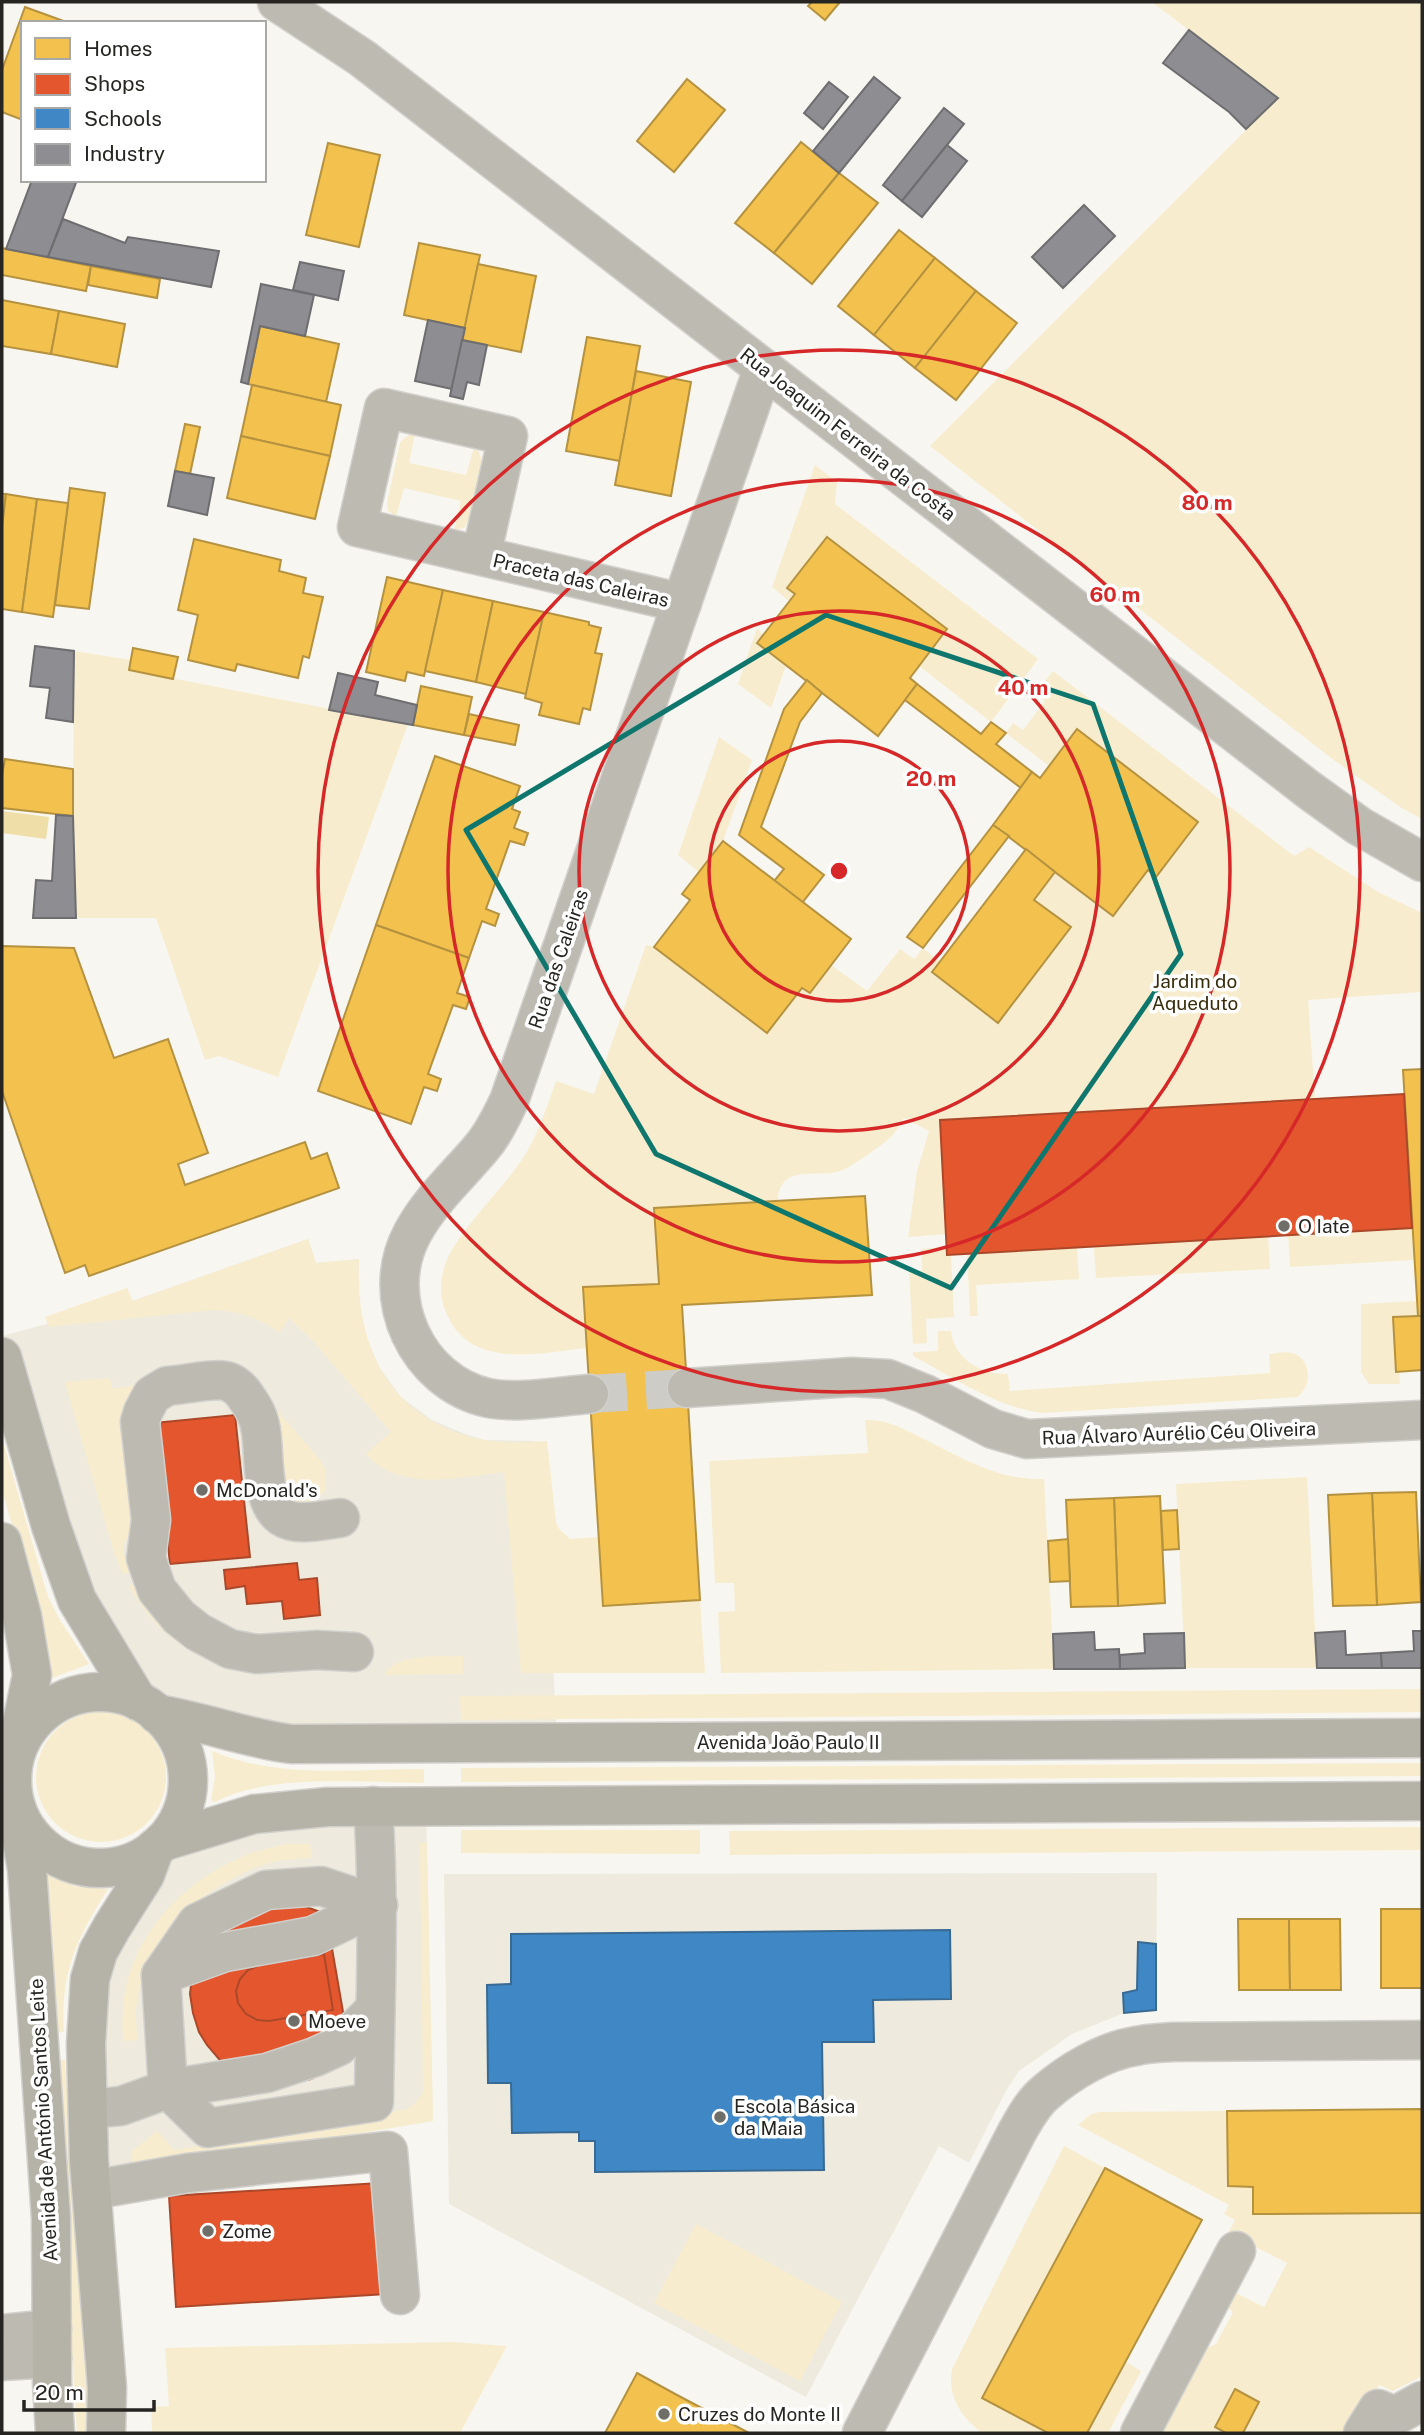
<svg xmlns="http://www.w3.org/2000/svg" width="1424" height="2435" font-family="'Public Sans',sans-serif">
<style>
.built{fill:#eeeadd}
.green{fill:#f7edce}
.water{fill:#f0dea9}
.homes{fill:#f2c14e;stroke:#b59240;stroke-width:2}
.shops{fill:#e4572e;stroke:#ab482a;stroke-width:2}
.schools{fill:#3f88c5;stroke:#386a94;stroke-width:2}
.industry{fill:#8d8d92;stroke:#6e6e70;stroke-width:2}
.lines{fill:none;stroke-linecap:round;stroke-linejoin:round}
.minor-tunnel{stroke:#ceccc7;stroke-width:38;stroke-dasharray:38 19;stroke-linecap:butt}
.minor-casing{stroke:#d1d0cc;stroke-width:41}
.major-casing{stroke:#d1d0cc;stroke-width:41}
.minor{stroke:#bdbab1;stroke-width:38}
.major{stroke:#b5b2a7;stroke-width:38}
.marked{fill:none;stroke:#0f766e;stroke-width:5;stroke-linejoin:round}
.ring{fill:none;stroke:#d62828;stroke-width:3.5}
.poi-dot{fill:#706e69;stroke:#fff;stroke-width:2.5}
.labels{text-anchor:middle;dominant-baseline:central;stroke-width:7;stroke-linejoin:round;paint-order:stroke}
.street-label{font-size:19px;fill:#262521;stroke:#fff}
.park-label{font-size:19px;fill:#372d0c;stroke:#fff}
.poi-label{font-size:19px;fill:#262521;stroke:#fff;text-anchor:start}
.centre{fill:#d62828;stroke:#fff;stroke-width:3.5}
.ring-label{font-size:21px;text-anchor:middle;font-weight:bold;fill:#d62828;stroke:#fff;stroke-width:7;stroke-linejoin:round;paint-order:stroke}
</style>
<rect width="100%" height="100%" fill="#f8f6f0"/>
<!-- built -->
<g class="built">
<polygon points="308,1239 316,1263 359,1259 358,1298 367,1338 379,1367 401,1397 432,1420 465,1434 485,1440 535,1441 552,1646 557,1739 425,1742 192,1716 118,1661 2,1343 2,1336 132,1301"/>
<polygon points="426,1811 433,2121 94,2177 95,1987 176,1845 255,1817"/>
<polygon points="1157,1873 1156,2010 1124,2013 1072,2034 1019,2071 1007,2089 969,2163 939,2146 806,2397 449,2204 444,1874"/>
</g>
<!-- green -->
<g class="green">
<polygon points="1152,2 1422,2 1422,819 1400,807 1331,758 930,446 1278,98"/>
<polygon points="410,434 415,434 409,463 466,475 474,447 479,452 482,461 469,520 464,528 454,530 461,501 404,488 396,516 388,511 387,503 400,442"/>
<polygon points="815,465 837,482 835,504 1038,659 991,722 919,666 947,629 827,537 788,588 795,594 789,601 772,587"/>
<polygon points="757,628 763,635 757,643 786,665 771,708 738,684"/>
<polygon points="74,651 131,660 129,670 408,724 278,1077 219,1056 205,1060 156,918 76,918 73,816"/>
<path d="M 1053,671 L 1294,856 L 1309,847 L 1378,892 L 1422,913 L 1422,992 L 1308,1000 L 1315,1099 L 940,1120 L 947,1234 L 908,1237 L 917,1171 L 929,1131 L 904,1118 C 900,1123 897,1131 892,1136 C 885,1143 852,1166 843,1170 C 820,1180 779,1161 778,1201 L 654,1208 L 659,1284 L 583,1288 L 587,1348 C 537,1353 468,1371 445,1310 C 438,1292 441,1270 450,1253 C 471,1217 503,1189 525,1155 C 539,1132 547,1106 556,1081 L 594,1094 L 646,945 L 654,947 L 766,1033 L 802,988 L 810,993 L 831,965 L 867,991 L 900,949 L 914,959 L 923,948 L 940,962 L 932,973 L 998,1023 L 1071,928 L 1034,900 L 1055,872 L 1113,916 L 1148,870 L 1155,876 L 1049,766 L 1006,733 L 1013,723 L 1023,730 L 1045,701 L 1036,693 Z"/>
<polygon points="719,737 752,760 723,841 699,872 678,855"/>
<polygon points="1412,1228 1414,1260 1290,1267 1288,1235"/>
<polygon points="1268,1237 1270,1269 1096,1278 1094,1247"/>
<path d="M 308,1239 L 316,1263 L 359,1259 C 355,1348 389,1420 483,1440 C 504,1444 526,1442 547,1441 L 556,1522 L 559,1529 L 570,1539 L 598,1537 L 603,1606 L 700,1600 L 705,1673 L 521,1673 L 504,1472 C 459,1477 400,1493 366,1454 L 391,1432 L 315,1343 L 289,1318 L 279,1333 C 258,1317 240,1311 213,1310 L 49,1327 L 45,1317 L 127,1288 L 133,1301 Z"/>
<polygon points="947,1247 947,1255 951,1255 954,1317 926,1319 927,1343 913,1344 909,1271 922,1271 921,1249"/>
<polygon points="1077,1248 1079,1279 976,1285 978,1316 970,1316 967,1254"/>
<polygon points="1417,1301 1418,1316 1393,1318 1396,1371 1399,1372 1400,1384 1369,1384 1361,1372 1361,1304"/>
<path d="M 938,1331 L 951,1331 C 954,1359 981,1375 1008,1374 L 1010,1391 L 1270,1373 L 1269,1354 C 1278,1353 1290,1350 1297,1355 C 1312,1364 1311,1388 1297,1397 L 1043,1413 C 995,1407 955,1378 913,1356 L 913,1352 L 938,1351 Z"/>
<path d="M 110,1378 L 112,1389 L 143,1384 L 135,1530 C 118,1543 122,1554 131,1572 L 123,1574 L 114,1553 L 65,1382 Z"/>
<polygon points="264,1395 320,1460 326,1471 326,1490 310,1504 289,1505"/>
<path d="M 865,1420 C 886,1419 904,1429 922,1438 C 962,1458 999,1481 1044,1479 L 1054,1669 L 721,1673 L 718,1612 L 735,1611 L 734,1583 L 715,1583 L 709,1461 L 868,1453 Z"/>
<polygon points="2,1438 48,1597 60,1620 89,1664 52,1678 50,1678 38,1617 2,1490"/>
<polygon points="1307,1477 1317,1668 1185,1668 1176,1484"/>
<path d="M 138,1583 L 217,1663 C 177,1649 150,1623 129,1586 Z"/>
<path d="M 463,1656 L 463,1674 L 384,1675 C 397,1652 440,1657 463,1656 Z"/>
<polygon points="1422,1689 1422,1712 461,1720 460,1696"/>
<circle cx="101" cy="1777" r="65"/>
<path d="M 212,1751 C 277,1779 354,1769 424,1769 L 424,1783 C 362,1783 269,1773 215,1802 L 211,1800 L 215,1777 Z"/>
<polygon points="1422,1763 1422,1776 461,1782 461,1768"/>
<polygon points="1422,1827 1422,1850 730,1855 729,1831"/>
<polygon points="461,1830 700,1830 700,1854 461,1853"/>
<polygon points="420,1843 427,1843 433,2121 133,2171 131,2152 157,2131 174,2150 337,2123 407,2109 416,2103 423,2092"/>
<path d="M 286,1844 L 310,1844 L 312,1858 C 297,1859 283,1859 269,1863 C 195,1886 123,1957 138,2040 L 123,2041 C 122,2021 122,2002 127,1982 C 142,1924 191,1878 244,1856 C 257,1850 273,1848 286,1844 Z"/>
<path d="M 42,1872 L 74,1886 L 108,1889 C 77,1938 60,1972 64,2032 L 52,2033 Z"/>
<polygon points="65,2060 90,2433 77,2433 54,2061"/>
<polygon points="1227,2111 1228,2186 1253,2187 1254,2214 1422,2213 1422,2376 1393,2391 1379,2385 1351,2433 1243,2433 1259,2402 1235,2390 1215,2427 1226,2433 1160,2433 1207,2348 1216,2344 1233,2312 1227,2307 1234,2292 1264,2307 1287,2263 1228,2233 1235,2220 1224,2214 1229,2205 1078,2125 1091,2114 1100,2112"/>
<path d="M 1064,2146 L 1105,2168 L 982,2397 L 1048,2433 L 982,2433 C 961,2417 947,2396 952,2369 Z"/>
<polygon points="696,2224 842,2302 800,2381 654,2303"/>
<polygon points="453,2342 507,2346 460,2433 152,2433 151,2407 169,2406 165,2348"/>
<polygon points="1126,2362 1141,2371 1108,2433 1087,2433"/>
</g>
<!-- water -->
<polygon class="water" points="2,811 49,817 46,839 2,833"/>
<!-- homes -->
<g class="homes">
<polygon points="812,2 840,2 825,20 808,6"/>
<polygon points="25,7 69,23 23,23 23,120 2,112 2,70"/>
<polygon points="687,79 725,110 674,172 637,141"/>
<polygon points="801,142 839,173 774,253 735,223"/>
<polygon points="328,143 380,155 359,247 306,235"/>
<polygon points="839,173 878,203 812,284 774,253"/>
<polygon points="899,230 935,258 874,335 838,306"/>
<polygon points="419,243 480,255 465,328 404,315"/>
<polygon points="2,248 91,266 86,291 2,275"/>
<polygon points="935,258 976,291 915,368 874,335"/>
<polygon points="478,264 536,276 521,352 462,340"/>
<polygon points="91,266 160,279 157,298 88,285"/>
<polygon points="976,291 1017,323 956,400 915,368"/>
<polygon points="2,300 59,311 51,354 2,346"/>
<polygon points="59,311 125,324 117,367 51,354"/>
<polygon points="260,326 339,344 326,402 248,384"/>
<polygon points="587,337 640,346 620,461 566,451"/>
<polygon points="636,371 691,382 671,496 615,485"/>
<polygon points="252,385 341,405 330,456 241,436"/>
<polygon points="185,424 200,427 190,474 175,471"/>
<polygon points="241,436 330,456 315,519 227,498"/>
<polygon points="70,488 105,493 89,609 55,605"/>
<polygon points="2,494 6,494 2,527"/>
<polygon points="6,494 37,499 22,612 2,609 2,527"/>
<polygon points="37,499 68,503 53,617 22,612"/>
<polygon points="827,537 947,629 910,678 917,684 878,736 757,643 795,594 787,588"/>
<polygon points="194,539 281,560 279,571 306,578 303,593 323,597 309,658 303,656 298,678 237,664 235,671 188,660 198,615 178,610"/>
<polygon points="387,577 443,590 424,676 407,672 405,681 366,672"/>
<polygon points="443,590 493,601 476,682 425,671"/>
<polygon points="493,601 544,612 526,694 476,682"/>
<polygon points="544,612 589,622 589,625 601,628 595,653 602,654 590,710 583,708 579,724 539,715 542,703 525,698"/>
<polygon points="133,648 178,657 173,679 129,670"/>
<polygon points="807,680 822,693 800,722 761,827 824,875 802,903 774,881 784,869 739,835 784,709"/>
<polygon points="917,684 981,734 991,722 1006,733 996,744 1032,772 1021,788 905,700"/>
<polygon points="421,686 472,697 464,735 413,725"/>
<polygon points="469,714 519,725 515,745 464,735"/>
<polygon points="1077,729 1198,822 1156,877 1148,870 1113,916 993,825 1032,772 1040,778"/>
<polygon points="435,756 520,786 512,809 520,812 514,828 528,833 524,845 510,841 486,909 499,914 495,926 482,921 469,958 376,925"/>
<polygon points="5,759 73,769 73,816 2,808 2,775"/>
<polygon points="993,825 1009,836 923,948 907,937"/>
<polygon points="723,841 851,939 810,993 802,988 767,1033 654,947 690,900 682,894"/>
<polygon points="1026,849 1055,872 1034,900 1071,927 998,1023 932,972"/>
<polygon points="376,925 469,958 457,993 470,997 466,1009 453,1005 428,1074 441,1079 437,1091 424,1087 411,1124 318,1091"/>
<polygon points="2,946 74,948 114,1058 168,1039 208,1153 178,1164 185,1185 305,1142 311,1159 327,1153 339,1188 89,1276 85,1265 65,1273 2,1091"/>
<polygon points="1422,1069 1422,1316 1418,1316 1403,1070"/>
<polygon points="865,1196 872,1295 682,1305 700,1600 603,1606 583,1287 659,1284 654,1208"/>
<polygon points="1418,1316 1422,1316 1422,1370 1396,1372 1393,1317"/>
<polygon points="1416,1492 1421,1602 1377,1605 1372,1493"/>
<polygon points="1372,1493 1377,1605 1333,1606 1328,1495"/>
<polygon points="1160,1496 1165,1603 1118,1606 1114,1498"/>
<polygon points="1114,1498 1118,1606 1071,1607 1066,1500"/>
<polygon points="1177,1510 1179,1549 1163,1550 1161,1511"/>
<polygon points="1068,1539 1070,1581 1050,1582 1048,1541"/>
<rect x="1381" y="1909" width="41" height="79"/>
<polygon points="1238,1919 1289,1919 1290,1990 1239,1990"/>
<polygon points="1289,1919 1340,1919 1341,1990 1290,1990"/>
<polygon points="1422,2109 1422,2213 1253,2214 1253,2187 1228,2186 1227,2111"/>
<polygon points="1105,2168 1202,2220 1087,2433 1048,2433 982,2398"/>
<polygon points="637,2373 677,2395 749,2433 605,2433"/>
<polygon points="1235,2389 1259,2402 1243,2433 1226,2433 1215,2427"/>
</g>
<!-- shops -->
<g class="shops">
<polygon points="1404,1094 1412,1228 947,1255 940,1120"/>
<polygon points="235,1415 250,1557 170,1564 155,1423"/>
<polygon points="297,1563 299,1580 317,1578 320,1615 284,1619 282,1601 247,1604 245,1586 226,1589 224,1570"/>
<polygon points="281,1903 298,1904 326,1914 350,2052 330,2069 311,2079 288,2084 233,2070 219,2059 207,2045 199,2032 193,2013 190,1994 192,1977 214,1931"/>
<polygon points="324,1954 333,2010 269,2021 257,2020 246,2014 238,2003 236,1991 240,1979 248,1970 260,1965"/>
<polygon points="379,2183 386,2294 176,2307 169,2196"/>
</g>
<!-- schools -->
<g class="schools">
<polygon points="950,1930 951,1999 873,2000 874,2042 822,2042 824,2170 595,2172 595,2141 579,2141 579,2132 512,2133 511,2083 488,2083 487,1985 511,1984 511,1934"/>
<polygon points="1138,1942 1156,1944 1156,2010 1124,2013 1123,1993 1137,1990"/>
</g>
<!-- industry -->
<g class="industry">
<polygon points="1189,30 1278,98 1246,129 1229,112 1163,63"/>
<polygon points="874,77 900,98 839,173 813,151"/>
<polygon points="829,82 848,97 823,129 804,113"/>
<polygon points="944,108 964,124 902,201 883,185"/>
<polygon points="947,145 967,161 922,217 902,201"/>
<polygon points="32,180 77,180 48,257 6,249"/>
<polygon points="1084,205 1115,236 1063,288 1032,257"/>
<polygon points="63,219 125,243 128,237 219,251 211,287 48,257"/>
<polygon points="300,262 344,271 338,300 293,290"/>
<polygon points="261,284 314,295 305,336 260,326 248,384 241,382"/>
<polygon points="428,320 465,328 452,389 415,381"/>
<polygon points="462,340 487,345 479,385 467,382 463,399 450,396"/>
<polygon points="175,471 214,478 207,515 168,506"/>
<polygon points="35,646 74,651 73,722 46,718 50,688 30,686"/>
<polygon points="338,673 378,682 375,695 417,705 413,725 329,710"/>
<polygon points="56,815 73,816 76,918 33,918 36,880 52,881"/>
<polygon points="1345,1631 1346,1655 1381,1653 1382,1668 1317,1668 1315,1633"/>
<polygon points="1413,1631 1422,1631 1422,1668 1382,1668 1381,1653 1414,1651"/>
<polygon points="1094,1632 1095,1650 1119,1649 1120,1669 1054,1669 1053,1634"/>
<polygon points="1184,1633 1185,1668 1120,1669 1120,1655 1145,1653 1144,1634"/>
</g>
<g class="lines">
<!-- minor-tunnel -->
<polyline class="minor-tunnel" points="589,1394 687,1388"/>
<defs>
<g id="minor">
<polyline points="277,2 362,58 1309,790 1359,826 1422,862"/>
<polyline points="481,556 508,436 384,408 357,527 682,603"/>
<polyline points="687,1388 852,1377 888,1379 925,1394 993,1429 1027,1439 1422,1420"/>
<path d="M 589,1394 C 559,1396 518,1404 488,1398 C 417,1382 378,1298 412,1234 C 430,1200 458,1176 482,1147 C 494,1133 501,1117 509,1101 L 763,369"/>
<path d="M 340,1518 C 323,1520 297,1527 282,1517 C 260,1502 265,1454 261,1431 C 259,1417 254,1408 246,1397 C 242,1390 234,1383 226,1381 C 212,1378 183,1385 167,1386 L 152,1395 L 143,1412 L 140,1422 L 151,1520 L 146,1558 L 157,1590 L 179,1617 L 198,1632 L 230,1649 L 257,1654 L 317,1650 L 354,1652"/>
<path d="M 373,1806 C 380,1905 375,2003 374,2102 L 208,2128 L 168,2089 L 161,1975 L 197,1923 L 266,1890 L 321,1886 L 378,1905"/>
<polyline points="161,1975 225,1952 313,1936 378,1905"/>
<polyline points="89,2109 121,2106 168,2089 267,2073 315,2057 339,2046 374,2010"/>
<polyline points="92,2190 188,2173 388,2151 400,2295"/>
<polyline points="2,2334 52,2329"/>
<polyline points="2,2361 52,2358"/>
<path d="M 862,2433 L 1017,2132 C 1025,2118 1033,2103 1045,2093 C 1069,2072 1104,2051 1136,2046 C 1148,2043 1161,2043 1173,2042 L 1422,2040"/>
<polyline points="1140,2433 1236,2251"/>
<polyline points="1363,2433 1378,2409 1395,2416 1422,2401"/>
</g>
<g id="major">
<polyline points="2,1357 51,1526 77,1600 138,1701"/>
<polyline points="2,1542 22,1616 32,1675 19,1738"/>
<circle cx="100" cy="1780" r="88"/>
<path d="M 157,1714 C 202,1721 245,1738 291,1744 L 1422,1738"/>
<polyline points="16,1808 27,1869 51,2218 52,2383 55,2433"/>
<polyline points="162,1842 254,1814 327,1807 1422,1801"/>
<polyline points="106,2433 107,2387 89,2161 86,2043 90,1979 98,1952 112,1927 145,1875 155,1848"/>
</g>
</defs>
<!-- minor casing -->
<use href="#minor" class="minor-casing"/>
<!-- major casing -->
<use href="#major" class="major-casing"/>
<!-- minor -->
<use href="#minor" class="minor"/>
<!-- major -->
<use href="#major" class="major"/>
</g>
<!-- marked area -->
<path class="marked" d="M 826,615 L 1093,704 L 1181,954 L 951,1288 L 656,1154 L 466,830 Z"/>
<!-- distance rings -->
<g class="ring">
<circle cx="839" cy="871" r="130"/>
<circle cx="839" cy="871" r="260"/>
<circle cx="839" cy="871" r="391"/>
<circle cx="839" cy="871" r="521"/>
</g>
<!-- markers -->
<g class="poi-dot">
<circle cx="1284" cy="1226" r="7"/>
<circle cx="202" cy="1490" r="7"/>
<circle cx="294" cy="2021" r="7"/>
<circle cx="720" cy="2117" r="7"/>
<circle cx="208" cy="2231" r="7"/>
<circle cx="664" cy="2414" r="7"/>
</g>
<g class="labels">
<!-- street labels -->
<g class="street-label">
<text transform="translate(848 434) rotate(38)">Rua Joaquim Ferreira da Costa</text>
<text transform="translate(581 580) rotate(13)">Praceta das Caleiras</text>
<text transform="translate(558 959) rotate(-71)">Rua das Caleiras</text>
<text transform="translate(1179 1433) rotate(-2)">Rua Álvaro Aurélio Céu Oliveira</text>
<text x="788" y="1742">Avenida João Paulo II</text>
<text transform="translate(43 2120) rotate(-93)">Avenida de António Santos Leite</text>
</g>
<!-- park labels -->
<g class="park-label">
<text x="1195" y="981">Jardim do<tspan x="1195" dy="22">Aqueduto</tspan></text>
</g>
<!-- poi labels -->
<g class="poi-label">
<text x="1298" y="1226">O Iate</text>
<text x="216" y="1490">McDonald's</text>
<text x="308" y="2021">Moeve</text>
<text x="734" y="2106">Escola Básica<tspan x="734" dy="22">da Maia</tspan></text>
<text x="222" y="2231">Zome</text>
<text x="678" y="2414">Cruzes do Monte II</text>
</g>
</g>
<circle cx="839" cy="871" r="10" class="centre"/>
<g class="ring-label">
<text x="1207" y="510">80 m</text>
<text x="1115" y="602">60 m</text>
<text x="1023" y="695">40 m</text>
<text x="931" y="786">20 m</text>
</g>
<!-- border -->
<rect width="1424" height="2435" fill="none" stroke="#262521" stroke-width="7"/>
<!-- legend -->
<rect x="21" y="21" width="245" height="161" fill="#ffffff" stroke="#a8a8a6" stroke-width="2"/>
<rect x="35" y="38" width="35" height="21" fill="#f2c14e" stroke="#a8a8a6" stroke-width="2"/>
<text x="84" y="56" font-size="21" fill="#262521">Homes</text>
<rect x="35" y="74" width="35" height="21" fill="#e4572e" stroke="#a8a8a6" stroke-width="2"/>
<text x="84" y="91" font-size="21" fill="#262521">Shops</text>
<rect x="35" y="108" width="35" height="21" fill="#3f88c5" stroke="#a8a8a6" stroke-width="2"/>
<text x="84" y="126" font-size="21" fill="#262521">Schools</text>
<rect x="35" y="144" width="35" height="21" fill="#8d8d92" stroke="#a8a8a6" stroke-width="2"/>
<text x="84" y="161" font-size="21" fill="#262521">Industry</text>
<!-- scale -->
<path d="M24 2400v10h130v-10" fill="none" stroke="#262521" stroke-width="3.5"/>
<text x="35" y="2400" font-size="21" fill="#262521" stroke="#ffffff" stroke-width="5" paint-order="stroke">20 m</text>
</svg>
